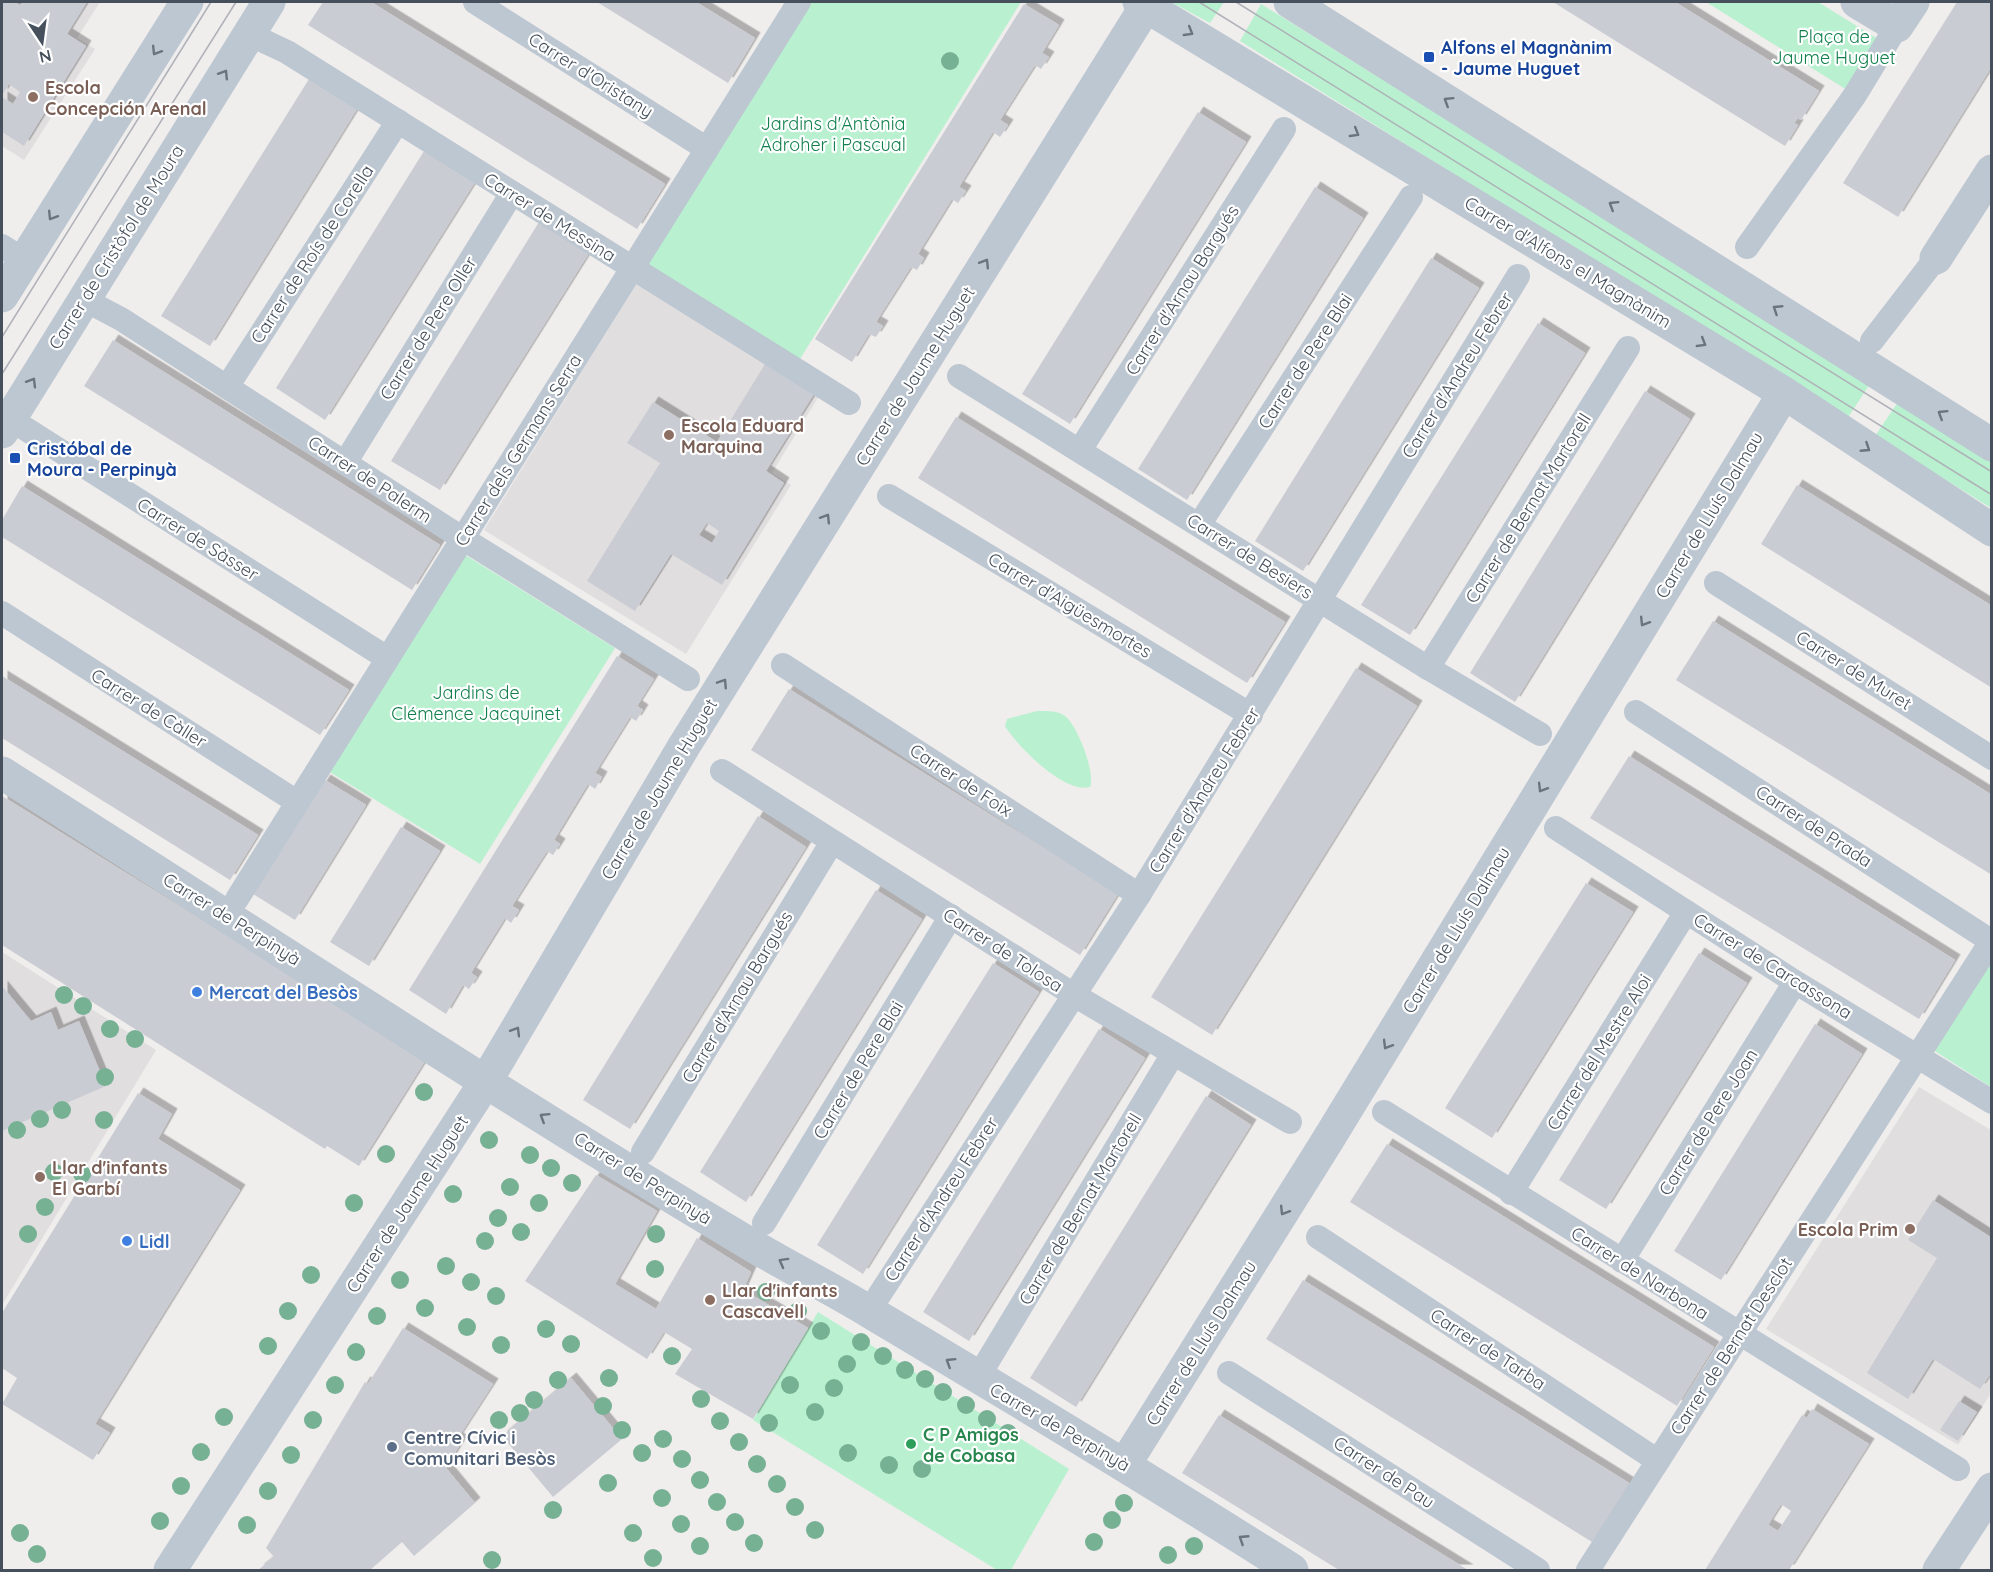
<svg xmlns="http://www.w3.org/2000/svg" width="1993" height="1572" font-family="Quicksand,sans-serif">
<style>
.education{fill:#e1dedf}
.green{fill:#b9f1d0}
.building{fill:#caccd3;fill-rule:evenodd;filter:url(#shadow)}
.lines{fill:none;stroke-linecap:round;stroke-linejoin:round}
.pedestrian{stroke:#bdc7d1;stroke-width:24}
.minor{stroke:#bdc7d1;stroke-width:33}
.tertiary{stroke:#bdc7d1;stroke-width:33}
.tram{stroke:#afb2b8;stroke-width:1.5}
.tree{fill:#76b194}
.oneway{stroke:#69747f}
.transit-dot{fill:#1a4fb4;stroke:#fff;stroke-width:2}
.education-dot{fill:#8d6e63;stroke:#fff;stroke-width:2}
.shop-dot{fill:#3f7fe0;stroke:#fff;stroke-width:2}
.leisure-dot{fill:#2e9e5b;stroke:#fff;stroke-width:2}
.service-dot{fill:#5c6f8a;stroke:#fff;stroke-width:2}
.labels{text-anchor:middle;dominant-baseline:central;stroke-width:4.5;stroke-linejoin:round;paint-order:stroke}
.park-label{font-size:18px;fill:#12804c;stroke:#fff}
.transit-label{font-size:18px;font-weight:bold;fill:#164399;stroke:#fff;text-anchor:start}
.street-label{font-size:18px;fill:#45505c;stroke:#fff}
.education-label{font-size:18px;font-weight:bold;fill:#785e54;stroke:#fff;text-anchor:start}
.shop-label{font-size:18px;font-weight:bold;fill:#366cbe;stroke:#fff;text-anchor:start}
.leisure-label{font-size:18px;font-weight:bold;fill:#27864d;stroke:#fff;text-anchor:start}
.service-label{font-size:18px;font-weight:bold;fill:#4e5e75;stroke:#fff;text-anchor:start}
</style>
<defs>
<filter id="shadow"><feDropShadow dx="5.5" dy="-5.5" stdDeviation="0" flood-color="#0004"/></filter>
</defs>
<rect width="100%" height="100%" fill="#f0eded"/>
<!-- education -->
<g class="education">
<polygon points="2,2 100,2 77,38 95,49 24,160 2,146"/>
<polygon points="636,284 819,396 772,473 791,485 686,654 484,530"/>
<polygon points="2,952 156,1050 2,1305"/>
<polygon points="1919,1087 1991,1130 1991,1393 1958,1445 1766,1329"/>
</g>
<!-- green -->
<g class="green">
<polygon points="809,2 1021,2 800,359 646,265"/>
<polygon points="1171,2 1224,2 1210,23"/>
<polygon points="1706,2 1818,2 1886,44 1855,95"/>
<polygon points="1261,4 1870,384 1847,419 1240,41"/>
<polygon points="1898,402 1991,460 1991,508 1875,436"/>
<polygon points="462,553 615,648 480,864 328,771"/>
<path d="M 1037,711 C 1046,711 1057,710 1065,716 C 1077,725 1096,773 1090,787 C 1064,794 1017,746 1005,726 L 1007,719 Z"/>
<polygon points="1991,949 1991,1087 1930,1048"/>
<polygon points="818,1312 1069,1469 1011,1570 997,1570 753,1420"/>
</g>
<!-- building -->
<g class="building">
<polygon points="2,2 14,2 20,5 23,2 87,2 67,34 86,46 24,146 2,132 2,97 13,104 20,92 9,84 2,95"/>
<polygon points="323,2 371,2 665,184 637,229 308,25"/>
<polygon points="597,2 696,2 755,38 728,83"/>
<polygon points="1553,2 1675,2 1819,91 1801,120 1798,118 1794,123 1798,125 1785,146"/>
<polygon points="1957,2 1992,2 1992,66 1898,217 1843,183"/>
<polygon points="1024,4 1059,25 1042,53 1049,57 1041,69 1035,65 1000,120 1008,125 1000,137 993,132 959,187 966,191 958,203 952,199 918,254 924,258 917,270 911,267 876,322 883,326 876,337 869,334 852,362 815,339"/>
<polygon points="309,79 357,109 210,346 161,316"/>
<polygon points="1198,112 1246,142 1070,424 1022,394"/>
<polygon points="424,151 475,182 325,420 276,388"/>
<polygon points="1315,187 1363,218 1187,500 1138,469"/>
<polygon points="539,222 589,253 440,490 391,461"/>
<polygon points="1431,258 1479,288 1303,571 1255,541"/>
<polygon points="1538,323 1585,353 1410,635 1361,605"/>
<polygon points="113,340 440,545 412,590 84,386"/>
<path d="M 765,364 L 814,394 L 766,471 L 784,483 L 722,585 L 671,554 L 635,611 L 587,581 L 660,463 L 627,443 L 653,402 L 717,442 ZM 707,523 L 719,531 L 712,543 L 699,535 Z"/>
<polygon points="1645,391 1690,419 1515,702 1470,673"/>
<polygon points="956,417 1285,622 1247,683 918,478"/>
<polygon points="1797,485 1992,606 1992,688 1761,544"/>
<polygon points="22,486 349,690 320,735 2,537 2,520"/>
<polygon points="1713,621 1992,795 1992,875 1676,680"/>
<polygon points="617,656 654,679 637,706 643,710 636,721 630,717 595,773 602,777 595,789 588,784 554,840 560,844 553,855 547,851 512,906 519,910 511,923 505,918 471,973 477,977 469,989 463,985 446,1014 409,990"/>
<polygon points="1356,668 1417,706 1212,1035 1151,997"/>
<polygon points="2,676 258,835 230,880 2,738"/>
<polygon points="789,689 1118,894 1080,955 751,750"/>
<polygon points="1629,756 1955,960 1919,1019 1590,818"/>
<polygon points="325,780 366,805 295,920 253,894"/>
<polygon points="2,796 394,1039 425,1061 359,1166 327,1146 325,1149 2,945"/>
<polygon points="758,816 806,847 630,1129 583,1100"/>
<polygon points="401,827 440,851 369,966 330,942"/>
<polygon points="1586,883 1633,912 1492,1138 1445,1108"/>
<polygon points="876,890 922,919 746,1202 700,1172"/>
<polygon points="1699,953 1747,983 1606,1209 1559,1180"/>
<polygon points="993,963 1039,992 863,1274 817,1245"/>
<polygon points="2,986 31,1021 51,1012 58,1030 79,1021 106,1086 2,1131"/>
<polygon points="1815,1024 1862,1054 1721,1280 1674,1251"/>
<polygon points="1099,1029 1145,1058 969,1341 923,1312"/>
<polygon points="138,1093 172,1114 158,1139 240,1190 95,1424 110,1433 93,1460 2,1404 17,1378 2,1368 2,1313"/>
<polygon points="1206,1096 1251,1125 1076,1407 1030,1378"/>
<polygon points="1387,1144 1714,1347 1677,1406 1350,1202"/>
<polygon points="596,1175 657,1211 615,1284 656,1309 697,1238 751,1272 743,1290 808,1328 753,1419 675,1374 692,1349 664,1332 647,1359 525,1281"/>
<polygon points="1933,1200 1992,1238 1992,1372 1980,1389 1933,1359 1908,1399 1867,1373 1937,1258 1908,1240"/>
<polygon points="1303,1280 1629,1483 1592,1542 1266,1339"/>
<polygon points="403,1328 493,1384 458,1438 462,1441 446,1468 475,1503 414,1556 402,1542 370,1570 258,1570 274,1557 266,1548 365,1382 368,1384"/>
<polygon points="571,1378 622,1439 553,1497 502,1436"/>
<polygon points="1959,1401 1977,1412 1958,1441 1940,1430"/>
<path d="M 1812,1409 L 1869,1444 L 1789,1570 L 1705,1570 L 1802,1415 L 1807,1418 ZM 1781,1504 L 1791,1511 L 1778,1531 L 1768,1525 Z"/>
<polygon points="1219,1415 1408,1533 1468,1570 1339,1570 1182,1473"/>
</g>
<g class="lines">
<!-- pedestrian -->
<g class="pedestrian">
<polyline points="475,2 707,149"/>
<polyline points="249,34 287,52 849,403"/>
<polyline points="2,246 24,260"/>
<polyline points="1747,247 1855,95 1897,26"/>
<polyline points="83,299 121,319 462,538 688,679"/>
<polyline points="1872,341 1936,258"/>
<polyline points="959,376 1428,668 1540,734"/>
<polyline points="227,387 398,121"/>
<polyline points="10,419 387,658"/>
<polyline points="1080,450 1284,129"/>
<polyline points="345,463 512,193"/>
<polyline points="889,496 1251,715"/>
<polyline points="1199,525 1411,197"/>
<polyline points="1716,583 1992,758"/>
<polyline points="2,613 297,802"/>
<polyline points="783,665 1139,895"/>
<polyline points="1428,668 1628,348"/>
<polyline points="1636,712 1991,941"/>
<polyline points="722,771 1074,995 1290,1122"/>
<polyline points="1556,828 1795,982 1992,1102"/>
<polyline points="237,899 799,2"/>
<polyline points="1384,1112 1958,1469"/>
<polyline points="643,1152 832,842"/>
<polyline points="1511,1193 1686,912"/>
<polyline points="764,1223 951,916"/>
<polyline points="1318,1237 1658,1461"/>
<polyline points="1622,1261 1795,982"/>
<polyline points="878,1297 1139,895 1518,276"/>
<polyline points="986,1364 1173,1054"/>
<polyline points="1229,1373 1538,1570"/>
<polyline points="1588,1570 1992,940"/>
</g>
<!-- minor -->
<g class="minor">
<polyline points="1139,2 1784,393 1992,530"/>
<polyline points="1290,2 1992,445"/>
<polyline points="1857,2 1897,26 1913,2"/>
<polyline points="1936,258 1992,171"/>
<path d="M 2,773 C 251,930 497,1094 750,1244 C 789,1267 830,1288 870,1312 C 1011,1396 1153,1482 1292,1570"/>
<polyline points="1125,1464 1326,1143 1784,393"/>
<polyline points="170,1570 486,1081 684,746 1146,6"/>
<polyline points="1939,1570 1992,1489"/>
</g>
<!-- tertiary -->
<g class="tertiary">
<polyline points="2,296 187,2"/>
<polyline points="2,432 269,2"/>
</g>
<!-- tram -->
<g class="tram">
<polyline points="1199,2 1992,495"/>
<polyline points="1236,2 1992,472"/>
<polyline points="2,337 211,2"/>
<polyline points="2,374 236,2"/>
</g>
</g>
<!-- trees -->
<g class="tree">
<circle cx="950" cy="61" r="9"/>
<circle cx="64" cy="995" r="9"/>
<circle cx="83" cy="1006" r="9"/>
<circle cx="110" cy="1029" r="9"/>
<circle cx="135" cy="1039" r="9"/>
<circle cx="105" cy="1077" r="9"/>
<circle cx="424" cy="1092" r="9"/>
<circle cx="62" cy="1110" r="9"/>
<circle cx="40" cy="1119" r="9"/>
<circle cx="104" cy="1120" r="9"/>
<circle cx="17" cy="1130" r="9"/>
<circle cx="489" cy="1140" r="9"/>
<circle cx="386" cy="1154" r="9"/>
<circle cx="530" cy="1155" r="9"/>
<circle cx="551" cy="1168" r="9"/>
<circle cx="54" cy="1172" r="9"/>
<circle cx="82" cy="1174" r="9"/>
<circle cx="572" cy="1183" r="9"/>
<circle cx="510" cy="1187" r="9"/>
<circle cx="453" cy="1194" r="9"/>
<circle cx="354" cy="1203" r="9"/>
<circle cx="539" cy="1203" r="9"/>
<circle cx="45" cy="1207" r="9"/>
<circle cx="498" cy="1218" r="9"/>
<circle cx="521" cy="1232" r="9"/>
<circle cx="28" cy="1234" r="9"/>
<circle cx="656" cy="1234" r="9"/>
<circle cx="485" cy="1241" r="9"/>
<circle cx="446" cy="1266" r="9"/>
<circle cx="655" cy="1269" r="9"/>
<circle cx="311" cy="1275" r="9"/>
<circle cx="400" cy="1280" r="9"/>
<circle cx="471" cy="1282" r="9"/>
<circle cx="766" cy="1292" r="9"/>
<circle cx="496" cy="1296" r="9"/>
<circle cx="425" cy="1308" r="9"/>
<circle cx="288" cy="1311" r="9"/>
<circle cx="798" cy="1311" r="9"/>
<circle cx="377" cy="1316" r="9"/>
<circle cx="467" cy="1327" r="9"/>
<circle cx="546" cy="1329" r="9"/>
<circle cx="821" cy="1331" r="9"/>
<circle cx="861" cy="1342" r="9"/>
<circle cx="571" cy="1344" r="9"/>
<circle cx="501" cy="1345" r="9"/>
<circle cx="268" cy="1346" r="9"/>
<circle cx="356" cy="1352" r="9"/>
<circle cx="672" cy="1356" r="9"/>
<circle cx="883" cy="1356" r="9"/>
<circle cx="847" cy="1364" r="9"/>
<circle cx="905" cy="1370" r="9"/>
<circle cx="609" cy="1378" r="9"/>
<circle cx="925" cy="1379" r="9"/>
<circle cx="558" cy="1380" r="9"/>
<circle cx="335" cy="1385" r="9"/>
<circle cx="790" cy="1385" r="9"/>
<circle cx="834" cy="1388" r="9"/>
<circle cx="943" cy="1392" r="9"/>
<circle cx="701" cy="1399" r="9"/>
<circle cx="534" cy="1400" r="9"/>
<circle cx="966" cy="1405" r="9"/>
<circle cx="603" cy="1406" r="9"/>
<circle cx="815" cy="1412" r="9"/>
<circle cx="520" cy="1413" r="9"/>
<circle cx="224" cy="1417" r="9"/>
<circle cx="987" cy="1419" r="9"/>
<circle cx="313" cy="1420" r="9"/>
<circle cx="499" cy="1420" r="9"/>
<circle cx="720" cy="1421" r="9"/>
<circle cx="769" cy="1423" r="9"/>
<circle cx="622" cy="1430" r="9"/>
<circle cx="1008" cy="1433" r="9"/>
<circle cx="663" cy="1439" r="9"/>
<circle cx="739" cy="1442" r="9"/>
<circle cx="201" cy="1452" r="9"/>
<circle cx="642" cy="1453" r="9"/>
<circle cx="848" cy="1453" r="9"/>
<circle cx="291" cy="1455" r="9"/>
<circle cx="682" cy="1459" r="9"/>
<circle cx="757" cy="1464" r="9"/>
<circle cx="889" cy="1465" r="9"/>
<circle cx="922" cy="1469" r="9"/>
<circle cx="700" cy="1480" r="9"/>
<circle cx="608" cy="1483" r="9"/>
<circle cx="777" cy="1484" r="9"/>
<circle cx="181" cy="1486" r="9"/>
<circle cx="268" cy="1491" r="9"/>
<circle cx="662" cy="1498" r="9"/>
<circle cx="717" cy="1502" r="9"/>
<circle cx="1124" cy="1503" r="9"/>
<circle cx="795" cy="1507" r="9"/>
<circle cx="553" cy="1510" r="9"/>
<circle cx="1112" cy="1520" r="9"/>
<circle cx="160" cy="1521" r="9"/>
<circle cx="735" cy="1522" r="9"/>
<circle cx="681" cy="1524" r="9"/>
<circle cx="247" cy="1525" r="9"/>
<circle cx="815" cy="1530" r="9"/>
<circle cx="20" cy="1533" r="9"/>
<circle cx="633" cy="1533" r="9"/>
<circle cx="1094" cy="1542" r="9"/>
<circle cx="754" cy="1543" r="9"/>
<circle cx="700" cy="1546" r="9"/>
<circle cx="1194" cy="1546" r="9"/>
<circle cx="37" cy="1554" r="9"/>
<circle cx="1168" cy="1555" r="9"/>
<circle cx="653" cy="1558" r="9"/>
<circle cx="492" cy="1560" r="9"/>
</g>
<!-- one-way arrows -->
<defs><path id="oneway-chevron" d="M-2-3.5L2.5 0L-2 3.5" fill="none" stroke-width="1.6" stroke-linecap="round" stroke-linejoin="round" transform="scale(1.5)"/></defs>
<g class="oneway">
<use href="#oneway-chevron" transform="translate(1189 32) rotate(31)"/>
<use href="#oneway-chevron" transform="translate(156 51) rotate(122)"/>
<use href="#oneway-chevron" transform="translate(224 74) rotate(-58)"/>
<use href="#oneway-chevron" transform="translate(1448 101) rotate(-148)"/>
<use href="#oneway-chevron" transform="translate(1355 133) rotate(31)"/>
<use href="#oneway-chevron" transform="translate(1613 205) rotate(-148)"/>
<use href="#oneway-chevron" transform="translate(52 216) rotate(122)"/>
<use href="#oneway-chevron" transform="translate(985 263) rotate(-58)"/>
<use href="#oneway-chevron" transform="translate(1777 309) rotate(-147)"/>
<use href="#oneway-chevron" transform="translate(1702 343) rotate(31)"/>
<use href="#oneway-chevron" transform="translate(32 382) rotate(-59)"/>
<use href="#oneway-chevron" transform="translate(1942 414) rotate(-148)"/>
<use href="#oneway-chevron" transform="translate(1866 448) rotate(33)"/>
<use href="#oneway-chevron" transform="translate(826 518) rotate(-58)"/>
<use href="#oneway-chevron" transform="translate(1644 622) rotate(122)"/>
<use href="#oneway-chevron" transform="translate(723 683) rotate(-57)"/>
<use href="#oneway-chevron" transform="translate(1542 788) rotate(121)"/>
<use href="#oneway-chevron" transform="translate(516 1031) rotate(-59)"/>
<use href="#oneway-chevron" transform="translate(1387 1045) rotate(121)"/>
<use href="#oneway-chevron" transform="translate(544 1117) rotate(-148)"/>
<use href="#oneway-chevron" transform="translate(1284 1211) rotate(122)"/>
<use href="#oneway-chevron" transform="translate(783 1262) rotate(-151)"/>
<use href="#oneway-chevron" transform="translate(950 1362) rotate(-148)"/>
<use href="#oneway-chevron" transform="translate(1243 1539) rotate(-147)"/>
</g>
<!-- markers -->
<g class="transit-dot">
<rect x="1423" y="51" width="12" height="12" rx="3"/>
<rect x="9" y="452" width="12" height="12" rx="3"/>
</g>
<g class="education-dot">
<circle cx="33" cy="97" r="6"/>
<circle cx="669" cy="435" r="6"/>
<circle cx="40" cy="1177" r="6"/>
<circle cx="1910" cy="1229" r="6"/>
<circle cx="710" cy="1300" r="6"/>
</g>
<g class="shop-dot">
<circle cx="197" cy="992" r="6"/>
<circle cx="127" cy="1241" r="6"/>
</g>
<circle class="leisure-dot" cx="911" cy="1444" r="6"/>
<circle class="service-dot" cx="392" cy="1447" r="6"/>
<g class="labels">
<!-- park labels -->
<g class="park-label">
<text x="1834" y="36">Plaça de<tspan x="1834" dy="21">Jaume Huguet</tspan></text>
<text x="833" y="123">Jardins d'Antònia<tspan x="833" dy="21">Adroher i Pascual</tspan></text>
<text x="476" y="692">Jardins de<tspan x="476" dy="21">Clémence Jacquinet</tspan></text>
</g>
<!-- transit labels -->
<g class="transit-label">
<text x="1441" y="47">Alfons el Magnànim<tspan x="1441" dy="21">- Jaume Huguet</tspan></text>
<text x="27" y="448">Cristóbal de<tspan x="27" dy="21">Moura - Perpinyà</tspan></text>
</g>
<!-- street labels -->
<g class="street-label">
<text transform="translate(591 75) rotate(32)">Carrer d'Oristany</text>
<text transform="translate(550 217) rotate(32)">Carrer de Messina</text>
<text transform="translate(116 247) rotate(-58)">Carrer de Cristòfol de Moura</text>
<text transform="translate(312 254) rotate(-57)">Carrer de Roís de Corella</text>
<text transform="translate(1568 262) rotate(31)">Carrer d'Alfons el Magnànim</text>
<text transform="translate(1182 290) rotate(-58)">Carrer d'Arnau Bargués</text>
<text transform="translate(428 328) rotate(-58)">Carrer de Pere Oller</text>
<text transform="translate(1305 361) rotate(-57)">Carrer de Pere Blai</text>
<text transform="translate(1457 375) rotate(-58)">Carrer d'Andreu Febrer</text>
<text transform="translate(915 376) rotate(-58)">Carrer de Jaume Huguet</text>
<text transform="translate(518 450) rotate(-58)">Carrer dels Germans Serra</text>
<text transform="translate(370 479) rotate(33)">Carrer de Palerm</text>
<text transform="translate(1528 508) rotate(-58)">Carrer de Bernat Martorell</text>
<text transform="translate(1709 515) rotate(-59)">Carrer de Lluís Dalmau</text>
<text transform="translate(198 539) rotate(32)">Carrer de Sàsser</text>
<text transform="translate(1250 556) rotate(32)">Carrer de Besiers</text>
<text transform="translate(1070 605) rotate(31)">Carrer d'Aigüesmortes</text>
<text transform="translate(1854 670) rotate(32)">Carrer de Muret</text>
<text transform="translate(149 708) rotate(32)">Carrer de Càller</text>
<text transform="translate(961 780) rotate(33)">Carrer de Foix</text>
<text transform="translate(659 789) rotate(-59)">Carrer de Jaume Huguet</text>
<text transform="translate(1204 790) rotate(-58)">Carrer d'Andreu Febrer</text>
<text transform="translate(1814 826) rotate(33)">Carrer de Prada</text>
<text transform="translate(232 919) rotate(32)">Carrer de Perpinyà</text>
<text transform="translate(1456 930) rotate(-59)">Carrer de Lluís Dalmau</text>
<text transform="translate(1003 950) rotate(33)">Carrer de Tolosa</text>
<text transform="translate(1773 966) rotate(32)">Carrer de Carcassona</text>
<text transform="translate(737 997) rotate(-59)">Carrer d'Arnau Bargués</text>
<text transform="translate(1599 1052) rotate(-58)">Carrer del Mestre Aloi</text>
<text transform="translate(858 1070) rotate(-59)">Carrer de Pere Blai</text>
<text transform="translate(1708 1122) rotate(-58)">Carrer de Pere Joan</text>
<text transform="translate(643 1178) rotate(32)">Carrer de Perpinyà</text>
<text transform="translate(941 1199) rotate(-57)">Carrer d'Andreu Febrer</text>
<text transform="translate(407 1204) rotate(-57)">Carrer de Jaume Huguet</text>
<text transform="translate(1080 1209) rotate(-59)">Carrer de Bernat Martorell</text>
<text transform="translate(1640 1273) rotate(32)">Carrer de Narbona</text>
<text transform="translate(1201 1343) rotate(-58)">Carrer de Lluís Dalmau</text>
<text transform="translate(1731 1346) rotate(-57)">Carrer de Bernat Desclot</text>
<text transform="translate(1488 1349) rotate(33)">Carrer de Tarba</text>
<text transform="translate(1060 1427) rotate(30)">Carrer de Perpinyà</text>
<text transform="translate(1384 1472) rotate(33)">Carrer de Pau</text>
</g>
<!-- education labels -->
<g class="education-label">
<text x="45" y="87">Escola<tspan x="45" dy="21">Concepción Arenal</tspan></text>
<text x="681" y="425">Escola Eduard<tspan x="681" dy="21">Marquina</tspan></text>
<text x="52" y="1167">Llar d'infants<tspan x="52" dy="21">El Garbí</tspan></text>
<text x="1898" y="1229" text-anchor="end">Escola Prim</text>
<text x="722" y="1290">Llar d'infants<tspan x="722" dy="21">Cascavell</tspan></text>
</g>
<!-- shop labels -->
<g class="shop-label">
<text x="209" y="992">Mercat del Besòs</text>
<text x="139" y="1241">Lidl</text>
</g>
<!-- leisure labels -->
<g class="leisure-label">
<text x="923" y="1434">C P Amigos<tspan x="923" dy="21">de Cobasa</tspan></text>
</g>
<!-- service labels -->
<g class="service-label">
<text x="404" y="1437">Centre Cívic i<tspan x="404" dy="21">Comunitari Besòs</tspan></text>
</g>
</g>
<!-- border -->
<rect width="1993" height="1572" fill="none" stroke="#45505c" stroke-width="6"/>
<!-- north arrow -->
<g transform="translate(42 42) rotate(167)" stroke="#ffffff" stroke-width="4.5" paint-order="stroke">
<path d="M0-4.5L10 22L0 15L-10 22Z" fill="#45505c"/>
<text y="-9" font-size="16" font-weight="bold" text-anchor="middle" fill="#45505c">N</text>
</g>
</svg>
